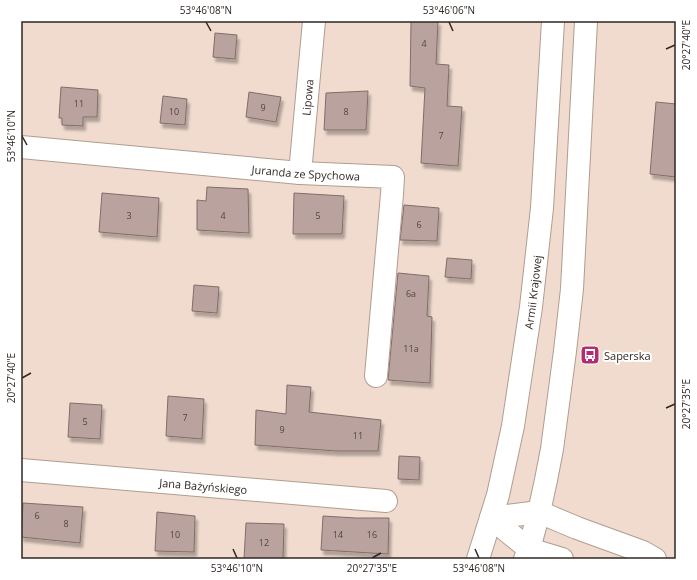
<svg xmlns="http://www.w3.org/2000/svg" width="697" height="580" font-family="'Open Sans',sans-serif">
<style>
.building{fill:#baa29e;stroke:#826c68;filter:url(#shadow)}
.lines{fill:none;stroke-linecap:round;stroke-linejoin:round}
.street-casing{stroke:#b09d91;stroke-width:24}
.secondary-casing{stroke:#b09d91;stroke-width:24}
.street{stroke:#fff;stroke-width:22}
.secondary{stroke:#fff;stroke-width:22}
.ticks{fill:none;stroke:#2f2722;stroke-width:1.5}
.labels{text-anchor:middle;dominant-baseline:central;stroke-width:4;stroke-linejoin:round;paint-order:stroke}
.number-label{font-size:9px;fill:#524641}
.street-label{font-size:11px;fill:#2f2722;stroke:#fff}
.poi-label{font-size:11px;fill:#2f2722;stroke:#fff;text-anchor:start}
.neatline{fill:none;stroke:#2f2722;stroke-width:1.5}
.ticks-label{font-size:10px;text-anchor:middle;fill:#2f2722}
</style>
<defs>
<filter id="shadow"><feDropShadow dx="2.5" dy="4.5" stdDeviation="1" flood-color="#0004"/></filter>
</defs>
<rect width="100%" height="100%" fill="#f0dbce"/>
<!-- building -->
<g class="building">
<polygon points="411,21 438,21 436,64 449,65 447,106 462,107 458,166 421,163 425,88 410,86"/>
<polygon points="215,33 237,35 235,59 213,57"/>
<polygon points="61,87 98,90 97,117 83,117 83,126 62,125 62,118 59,118"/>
<polygon points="368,91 366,130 324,130 326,93"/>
<polygon points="249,92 281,97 276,122 246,117"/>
<polygon points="163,96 187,99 185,125 160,123"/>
<polygon points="656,102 676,104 676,177 650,174"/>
<polygon points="207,187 248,189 249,233 197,230 197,200 206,201"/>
<polygon points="102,193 159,198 157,237 99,232"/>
<polygon points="294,193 344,196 342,234 293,234"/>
<polygon points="404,205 439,208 437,241 400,240"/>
<polygon points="447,258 472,260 471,279 445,277"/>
<polygon points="398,273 429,276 427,316 432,317 430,383 388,380"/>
<polygon points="194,285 219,287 217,313 192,311"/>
<polygon points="287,385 311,387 309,412 381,420 378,451 336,451 255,445 256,410 286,414"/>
<polygon points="168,396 204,399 202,439 166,436"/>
<polygon points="70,403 102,405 100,439 68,437"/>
<polygon points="399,456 420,457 419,480 398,479"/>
<polygon points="23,503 83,507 80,543 21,537"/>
<polygon points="157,512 195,516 194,552 155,551"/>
<polygon points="323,516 356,518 389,518 388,554 321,550"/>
<polygon points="246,523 284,524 283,559 244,559"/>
</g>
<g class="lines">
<defs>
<g id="street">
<path id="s1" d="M 21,147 L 300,173 L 393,177 L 392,194 L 376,376"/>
<path id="s2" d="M 300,173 L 314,21"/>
<path id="s3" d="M 21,470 L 386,501"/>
<polyline points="539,512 577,528 643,552 655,559"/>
<polyline points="529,549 562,559"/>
</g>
<g id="secondary">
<polyline points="491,518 529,549"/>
<polyline points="491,518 539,512"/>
<path id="s4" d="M 478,559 L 498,495 L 513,426 L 531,307 L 542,208 L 553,21"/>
<polyline points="525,559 529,549 539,512 546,480 552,449 565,351 572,289 586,21"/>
</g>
</defs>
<!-- street casing -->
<use href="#street" class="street-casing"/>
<!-- secondary casing -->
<use href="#secondary" class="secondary-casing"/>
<!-- street -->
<use href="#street" class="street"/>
<!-- secondary -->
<use href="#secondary" class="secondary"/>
</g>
<!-- ticks -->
<path class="ticks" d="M 206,22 L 211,31M 449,22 L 453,31M 666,49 L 675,45M 22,136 L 27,145M 22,378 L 31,373M 666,408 L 675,404M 233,549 L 237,558M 475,549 L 479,558M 372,558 L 381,553"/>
<!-- icons -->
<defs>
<symbol id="bus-square" viewBox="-11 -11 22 22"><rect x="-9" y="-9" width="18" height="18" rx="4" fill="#b32c6f" stroke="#fff"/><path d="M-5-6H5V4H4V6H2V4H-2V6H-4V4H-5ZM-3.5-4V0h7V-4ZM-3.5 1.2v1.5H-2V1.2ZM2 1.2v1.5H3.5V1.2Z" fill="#fff"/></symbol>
</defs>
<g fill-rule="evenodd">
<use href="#bus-square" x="579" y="344" width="22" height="22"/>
</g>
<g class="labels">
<!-- number labels -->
<g class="number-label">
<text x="424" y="43">4</text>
<text x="79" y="103">11</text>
<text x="263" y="107">9</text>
<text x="174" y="111">10</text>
<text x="346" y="111">8</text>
<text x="441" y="135">7</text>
<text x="129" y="215">3</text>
<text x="223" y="215">4</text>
<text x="318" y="215">5</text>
<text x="419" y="224">6</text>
<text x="411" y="293">6a</text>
<text x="411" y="348">11a</text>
<text x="185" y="417">7</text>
<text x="85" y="421">5</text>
<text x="282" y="429">9</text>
<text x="358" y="435">11</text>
<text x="37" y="515">6</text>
<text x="66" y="523">8</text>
<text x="175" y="534">10</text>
<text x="338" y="534">14</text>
<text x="372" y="534">16</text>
<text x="264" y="542">12</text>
</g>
<!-- street labels -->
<g class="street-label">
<text stroke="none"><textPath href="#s2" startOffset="76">Lipowa</textPath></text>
<text stroke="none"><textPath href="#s1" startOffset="286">Juranda ze Spychowa</textPath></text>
<text stroke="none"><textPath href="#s4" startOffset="273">Armii Krajowej</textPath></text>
<text stroke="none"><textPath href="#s3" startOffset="183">Jana Bażyńskiego</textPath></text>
</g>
<!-- poi labels -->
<g class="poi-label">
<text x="604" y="355">Saperska</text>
</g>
</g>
<!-- border -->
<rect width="697" height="580" fill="none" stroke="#ffffff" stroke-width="44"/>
<rect x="22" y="22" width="653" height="536" class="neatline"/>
<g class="ticks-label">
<text x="206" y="14">53°46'08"N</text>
<text x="449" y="14">53°46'06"N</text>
<text transform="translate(686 45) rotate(-90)" y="4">20°27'40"E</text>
<text transform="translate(11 136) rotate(-90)" y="4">53°46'10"N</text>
<text transform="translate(11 378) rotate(-90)" y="4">20°27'40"E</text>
<text transform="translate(686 404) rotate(-90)" y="4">20°27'35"E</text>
<text x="237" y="572">53°46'10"N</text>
<text x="372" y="572">20°27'35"E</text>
<text x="479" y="572">53°46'08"N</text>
</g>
</svg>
